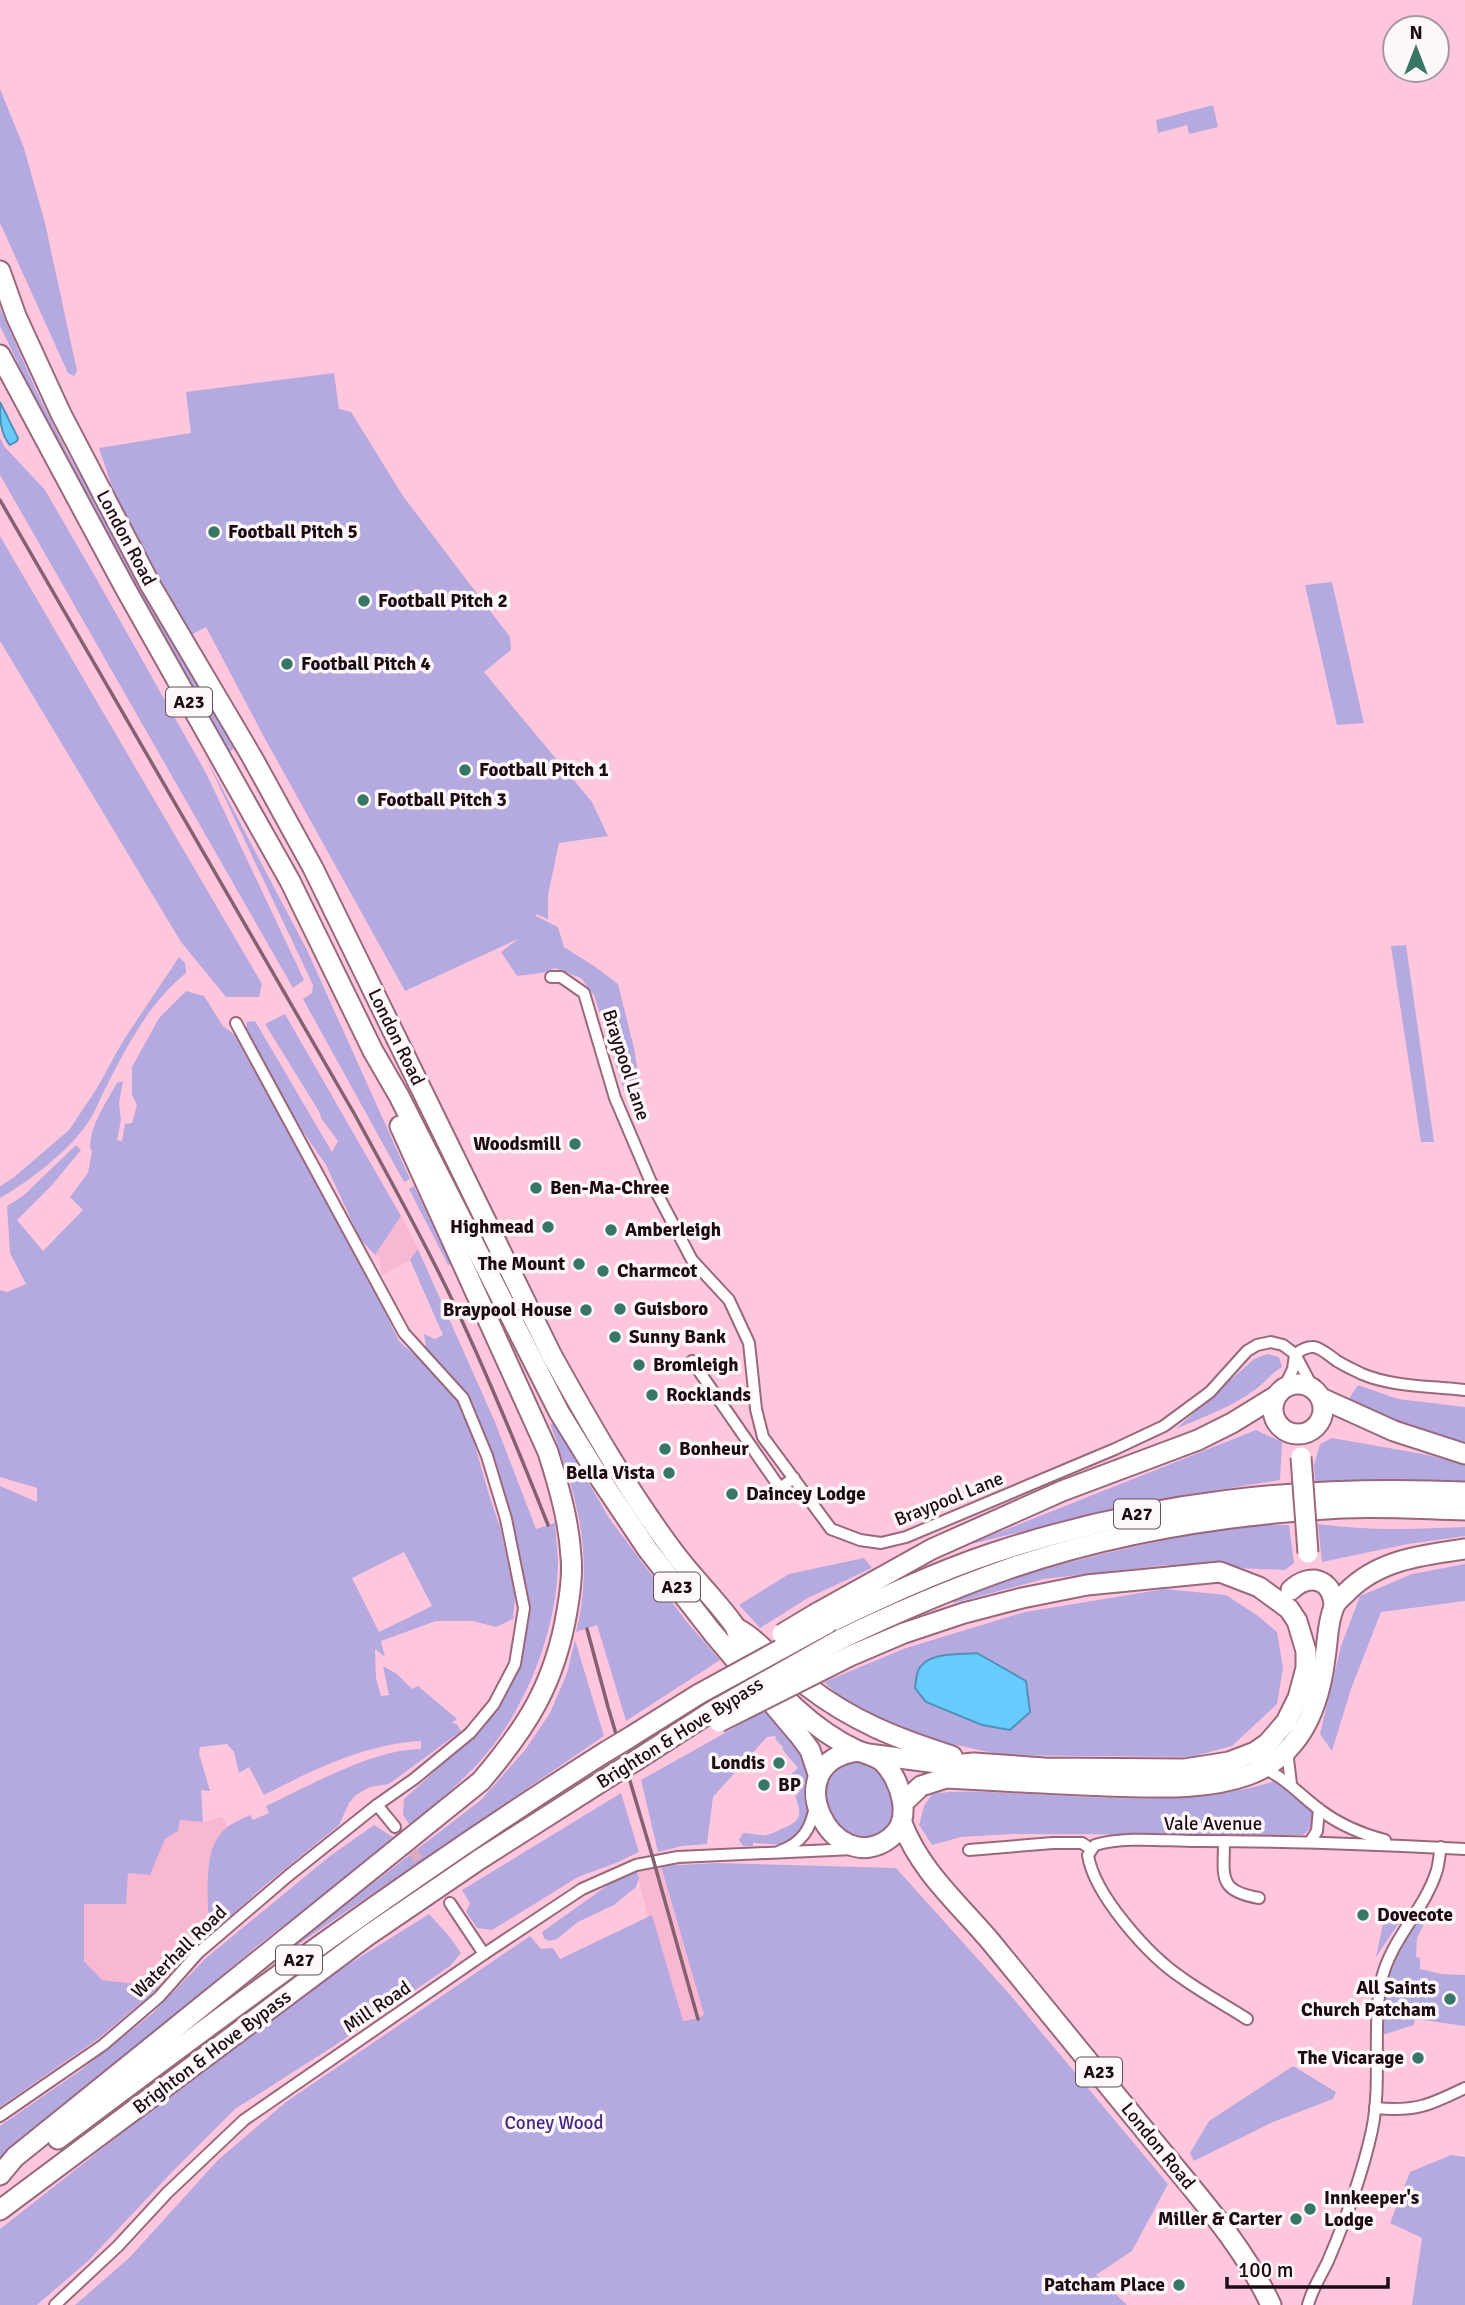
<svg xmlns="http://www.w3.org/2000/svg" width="1465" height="2305" font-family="Signika,sans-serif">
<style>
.built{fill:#f8b8d2}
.green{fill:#b4aae0;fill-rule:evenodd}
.water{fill:#67cbfd;stroke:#5191b7;stroke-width:2}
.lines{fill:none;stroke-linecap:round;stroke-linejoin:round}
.street-tunnel{stroke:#ddabbf;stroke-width:10;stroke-dasharray:10 5;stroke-linecap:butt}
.street-casing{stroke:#9a687d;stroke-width:14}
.highway-casing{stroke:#9a687d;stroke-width:23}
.street{stroke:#fff;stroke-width:10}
.highway{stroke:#fff;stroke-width:19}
.rail{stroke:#84616f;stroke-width:3.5}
.highway-bridge-casing{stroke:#9a687d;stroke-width:23;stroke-linecap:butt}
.highway-bridge{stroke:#fff;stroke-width:19}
.poi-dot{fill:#387765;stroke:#fef8fa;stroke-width:2.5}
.labels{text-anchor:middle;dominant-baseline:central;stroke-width:7;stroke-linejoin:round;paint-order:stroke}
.shield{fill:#fef8fa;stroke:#605258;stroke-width:2}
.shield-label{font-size:18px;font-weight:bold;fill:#1d0b13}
.poi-label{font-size:19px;font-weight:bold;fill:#1d0b13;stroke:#fef8fa;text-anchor:start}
.street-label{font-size:19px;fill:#1d0b13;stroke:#fef8fa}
.park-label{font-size:19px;fill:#452684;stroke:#fef8fa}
</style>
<rect width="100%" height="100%" fill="#ffc7dd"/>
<!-- built -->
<g class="built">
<polygon points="401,1216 418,1249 410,1260 381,1276 380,1258 375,1255"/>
<polygon points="222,1817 228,1827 223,1831 209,1869 210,1934 197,1940 182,1955 172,1976 160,1987 102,1980 84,1961 84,1903 126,1903 128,1873 150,1875 165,1839 178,1831 180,1820 203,1822"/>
<polygon points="661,1866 708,2016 677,2041 642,1920 648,1917 637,1873"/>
</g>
<!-- green -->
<g class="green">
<polygon points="0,89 24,148 45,223 77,371 74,376 68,373 0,223"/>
<polygon points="1213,105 1218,127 1189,134 1187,125 1158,133 1156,120"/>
<polygon points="0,308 36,390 68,454 234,749 229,752 107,538 47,424 0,326"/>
<polygon points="334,373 339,409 351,412 403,496 510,637 511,650 484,672 592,802 608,836 559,843 548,895 548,919 536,914 536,916 558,927 564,947 597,968 618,984 634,1048 641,1092 624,1091 594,995 581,978 555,968 542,973 517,976 501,952 518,939 405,991 264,737 206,627 191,635 116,499 99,448 191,433 186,392"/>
<polygon points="0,438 4,446 45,490 96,578 206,773 296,963 304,980 293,988 0,475"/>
<polygon points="0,536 262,984 259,997 226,997 181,942 0,641"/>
<polygon points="1332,582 1363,719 1364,723 1337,725 1305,585"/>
<polygon points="204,754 307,950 410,1179 404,1182 303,999 312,993 313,985"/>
<polygon points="1406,945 1434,1142 1421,1142 1391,946"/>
<path d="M 179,957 L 185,963 L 186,973 C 149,1003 127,1046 106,1087 C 100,1098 96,1111 89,1121 C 70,1150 30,1181 0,1198 L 0,1186 L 13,1178 L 69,1130 L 97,1088 L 123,1041 Z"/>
<path d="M 186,991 L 204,996 L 223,1026 L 242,1040 L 355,1252 L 399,1341 L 443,1381 L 459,1402 L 469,1424 L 489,1495 L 500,1527 L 515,1597 L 513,1619 L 496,1627 L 473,1621 L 436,1621 L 381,1641 L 385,1657 L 375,1649 L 376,1678 L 381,1696 L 389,1695 L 383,1666 L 397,1674 L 412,1689 L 418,1686 L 457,1719 L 452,1723 L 457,1724 L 461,1731 L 389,1784 L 370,1787 L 356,1795 L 349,1803 L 339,1825 L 264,1886 L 230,1917 L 225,1918 L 210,1916 L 208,1911 C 208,1886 204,1847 225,1829 C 232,1823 242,1819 250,1815 L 253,1820 L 269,1813 L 266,1806 C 309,1786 373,1749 421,1749 L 421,1741 C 365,1744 313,1770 264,1795 L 249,1767 L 239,1773 L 234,1752 L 227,1744 L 200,1747 L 199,1753 L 210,1791 L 201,1790 L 203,1822 L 180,1820 L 178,1831 L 165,1839 L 150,1875 L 128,1873 L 126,1904 L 84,1904 L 84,1961 L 102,1980 L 160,1987 L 99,2038 L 0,2107 L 0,1486 L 37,1502 L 37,1488 L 0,1477 L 0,1290 L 7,1292 L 26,1284 L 10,1253 L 7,1206 L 23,1196 L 76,1145 L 81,1150 L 52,1185 L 17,1220 L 43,1251 L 83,1210 L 70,1197 L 88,1173 L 92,1151 L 90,1148 C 90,1125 106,1103 117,1083 L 123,1081 L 119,1103 L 121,1120 L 117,1140 L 122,1141 L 125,1124 L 132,1123 L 137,1105 L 132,1095 L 132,1067 L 159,1018 ZM 404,1552 L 432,1606 L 379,1632 L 352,1578 Z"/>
<polygon points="285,1014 401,1216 375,1255 360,1239 326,1165 291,1114 246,1031 247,1022 255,1021 332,1152 338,1141 321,1118 320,1113 265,1024"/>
<polygon points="414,1186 451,1264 448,1265 409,1189"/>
<path d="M 418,1249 L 495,1422 L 536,1529 L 555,1523 C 556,1535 557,1548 558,1560 C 558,1625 529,1703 487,1753 C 466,1779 435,1803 411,1827 L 403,1815 L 404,1799 L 479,1731 L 503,1700 L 518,1665 L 527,1607 L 510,1510 L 498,1470 L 465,1391 L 434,1359 L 426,1347 L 424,1334 L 435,1339 L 443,1335 L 410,1260 Z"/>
<path d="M 1267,1354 L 1279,1357 L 1282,1367 C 1271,1373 1266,1382 1256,1389 C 1232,1407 1203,1417 1176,1429 L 1254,1359 Z"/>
<polygon points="1358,1385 1398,1399 1465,1407 1465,1443 1415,1429 1346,1403"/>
<path d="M 554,1423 L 609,1518 L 686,1621 L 720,1660 L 626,1721 L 597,1625 L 576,1632 C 595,1555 577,1496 550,1424 Z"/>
<polygon points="1256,1430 1282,1442 1280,1480 1138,1503 967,1545"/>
<polygon points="1332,1438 1423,1454 1465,1464 1465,1482 1449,1480 1315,1482 1314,1465 1320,1444"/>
<path d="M 1318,1524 C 1367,1531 1416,1529 1465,1527 L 1465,1536 L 1408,1544 L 1322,1562 Z"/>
<path d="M 1254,1525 L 1289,1525 L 1294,1563 L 1285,1570 L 1166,1565 L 1044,1579 L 954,1603 L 952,1597 C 1050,1565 1152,1539 1254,1525 Z"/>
<polygon points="864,1558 872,1568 808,1598 760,1628 739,1605 789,1574"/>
<polygon points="1465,1564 1465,1601 1381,1612 1351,1689 1332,1751 1320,1734 1341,1646 1360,1596 1412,1574"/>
<path d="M 1165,1589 L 1226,1595 L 1258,1616 L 1277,1632 L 1283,1668 L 1277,1704 L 1232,1746 L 1191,1757 L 1002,1755 L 911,1735 L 844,1700 L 824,1682 L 906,1648 L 1025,1612 ZM 1026,1681 L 1030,1712 L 1010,1730 Z"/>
<polygon points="575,1640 604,1736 259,1971 481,1800 525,1750 550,1713 567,1673"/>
<path d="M 764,1711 L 780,1730 L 783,1727 C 790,1737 802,1748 806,1759 C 813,1782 815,1828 791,1841 C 779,1847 766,1843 753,1843 L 753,1846 L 743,1846 L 739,1840 L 743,1833 C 751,1833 759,1836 766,1835 C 773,1834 780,1829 786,1827 C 803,1819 801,1812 795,1796 L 800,1791 L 789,1776 L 798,1768 L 782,1749 L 783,1747 L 775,1739 L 776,1736 L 767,1737 L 713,1797 L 707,1844 L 682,1846 L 658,1852 L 641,1780 Z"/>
<path d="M 851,1761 L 865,1762 L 876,1766 L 895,1794 L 894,1820 L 879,1836 L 858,1839 C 852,1835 844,1831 838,1826 C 826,1815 821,1787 832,1773 C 837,1767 844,1764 851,1761 Z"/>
<path d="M 1275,1781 L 1314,1813 C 1314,1824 1311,1828 1303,1835 L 1012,1834 L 961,1837 L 932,1845 L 919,1825 L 924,1806 L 932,1794 C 964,1789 995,1793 1029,1794 C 1111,1798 1195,1806 1275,1781 Z"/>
<polygon points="621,1793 639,1852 616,1863 578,1877 492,1930 477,1928 466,1912 470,1903 462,1890"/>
<polygon points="374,1825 396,1839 257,1946 123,2059 0,2159 0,2126 81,2070 153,2013 206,1958 330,1856"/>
<polygon points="716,1863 896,1868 1012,1997 1168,2184 1132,2251 1096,2275 1127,2305 75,2305 129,2258 218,2160 286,2102 530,1936 541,1949 553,1948 560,1959 652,1915 683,2021 700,2018 704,2014 661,1866"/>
<polygon points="633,1870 637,1871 639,1878 636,1887 614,1905 578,1922 557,1939 549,1941 544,1938 542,1932 622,1875"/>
<polygon points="429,1914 449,1936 461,1953 450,1966 334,2046 235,2109 171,2173 88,2261 37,2305 0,2305 0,2229 192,2078 325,1979"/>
<polygon points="1385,1914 1405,1914 1376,1957"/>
<polygon points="1419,1917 1425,1922 1417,1938 1416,1957 1420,1958 1420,1969 1442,1974 1465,1975 1465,2026 1416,2019 1416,2009 1414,2025 1379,2036 1387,1976 1394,1957"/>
<polygon points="1293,2066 1336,2092 1333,2099 1273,2122 1194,2161 1190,2153 1209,2121"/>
<polygon points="1451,2155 1465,2157 1465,2305 1412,2305 1422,2238 1390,2223 1410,2172"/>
</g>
<!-- water -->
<g class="water">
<path d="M 0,402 L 18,438 L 17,441 L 10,445 C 0,434 0,418 0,402 Z"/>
<path d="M 977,1653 L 1026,1681 L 1030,1712 L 1010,1730 L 982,1725 L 926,1702 L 915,1688 C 916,1683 916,1676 918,1671 C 926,1651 959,1655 977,1653 Z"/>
</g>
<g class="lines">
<!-- street-tunnel -->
<polyline class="street-tunnel" points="395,1827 450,1903"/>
<defs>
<g id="street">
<polyline points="551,977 561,977 584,993 615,1098 650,1180 692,1260 729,1300 749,1343 756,1409 763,1437 831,1529 860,1540 881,1543 906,1537 1115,1449 1164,1426 1210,1392 1247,1351 1257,1345 1271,1342 1283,1345 1295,1354 1314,1390"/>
<path d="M 1295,1354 C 1315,1340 1320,1349 1337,1361 C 1345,1366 1354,1370 1362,1374 C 1393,1387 1431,1386 1465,1390"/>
<polyline points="692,1361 780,1488 794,1478"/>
<polyline points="1284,1388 1293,1369 1295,1355"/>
<polyline points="1290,1749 1288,1759 1291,1784"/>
<path d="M 1263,1768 C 1286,1778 1301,1796 1320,1810 C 1340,1825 1361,1834 1385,1840"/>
<polyline points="377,1805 395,1827"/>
<path d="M 1224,1841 C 1224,1876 1217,1891 1259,1898"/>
<polyline points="1310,1842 1317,1831 1319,1809"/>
<polyline points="969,1850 1053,1843 1082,1843 1091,1849"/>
<path d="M 780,1851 C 802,1843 811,1829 815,1806"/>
<polyline points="450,1903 484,1954"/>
<path d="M 1247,2019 C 1225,2005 1203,1993 1182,1978 C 1149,1956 1094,1895 1088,1855 L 1095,1845 C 1126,1836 1164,1841 1196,1841 C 1286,1841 1375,1844 1465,1849"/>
<path d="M 1375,2108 C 1416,2112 1430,2105 1465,2088"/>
<polyline points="0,2116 103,2045 159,1997 198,1953 288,1876 377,1805 414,1779 470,1733 494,1704 515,1664 524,1608 506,1519 487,1456 463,1398 404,1333 236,1023"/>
<polyline points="55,2305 118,2246 167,2193 244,2120 484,1954 582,1889 636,1865 678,1857 854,1849"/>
<path d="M 1308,2305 C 1312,2289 1321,2276 1328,2261 C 1346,2219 1362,2176 1372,2130 C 1382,2082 1372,2031 1381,1982 C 1390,1940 1423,1912 1436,1873 C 1439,1865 1439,1855 1441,1847"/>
</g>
<g id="highway">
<path d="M 0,271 L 16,316 L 61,414 L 151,586 L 252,757 L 313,868 L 552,1356 C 590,1424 629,1493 676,1555 C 694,1579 717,1601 734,1625 C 739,1633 738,1643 744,1650 C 775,1691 811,1729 858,1751"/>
<polyline points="0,355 124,586 290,881 373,1051 399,1096 559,1412 601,1480 648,1550 712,1632 799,1735 810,1750 818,1774"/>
<circle cx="1298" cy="1409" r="25"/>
<polyline points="1321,1398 1394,1431 1465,1454"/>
<path d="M 1291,1590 C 1309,1573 1332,1578 1334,1605"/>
<polyline points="817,1613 932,1549 1062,1491 1198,1440 1232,1423 1276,1396"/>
<path d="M 827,1624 C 881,1598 936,1572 993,1553 C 1150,1501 1301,1485 1465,1492"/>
<path d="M 736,1628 C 755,1638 758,1645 774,1658 C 784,1668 796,1677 807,1686 C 852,1721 898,1739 952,1756"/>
<path d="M 841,1639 C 895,1613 951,1589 1008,1569 C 1115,1532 1230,1514 1342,1508 C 1383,1506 1424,1509 1465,1510"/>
<polyline points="850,1656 904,1633 964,1613 1022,1598 1087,1585 1220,1572 1259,1587 1289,1609 1297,1621 1306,1651 1306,1668 1298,1698 1286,1722 1268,1743 1255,1752 1229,1762 1185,1769 1044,1768 974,1763 953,1765 868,1754"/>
<polyline points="627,1739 699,1694"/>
<path d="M 858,1751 C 867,1754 876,1756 883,1762 C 901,1780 914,1821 890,1838 C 833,1882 773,1762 858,1751 Z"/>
<polyline points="635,1761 711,1712"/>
<path d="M 903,1803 L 921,1786 L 946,1778 C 999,1781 1052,1784 1106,1786 C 1151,1787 1204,1791 1248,1775 C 1300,1756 1319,1709 1325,1658 C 1328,1641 1327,1623 1334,1607 C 1336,1601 1343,1596 1348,1591 C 1379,1560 1422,1555 1465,1549"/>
<path d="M 902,1823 C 920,1871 959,1904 991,1942 C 1047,2011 1104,2080 1160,2149 C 1200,2198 1244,2247 1271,2305"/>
<path d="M 58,2139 C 237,2004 417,1871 607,1751"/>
<path d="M 0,2175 L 15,2157 L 481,1781 C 528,1726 555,1683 567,1611 C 570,1594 573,1575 571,1557 C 569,1521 559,1487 548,1452 L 400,1126"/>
<polyline points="0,2210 367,1936 480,1859 615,1773"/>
</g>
</defs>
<!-- street casing -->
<use href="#street" class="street-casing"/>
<!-- highway casing -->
<use href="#highway" class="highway-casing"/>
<!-- street -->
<use href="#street" class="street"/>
<!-- highway -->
<use href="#highway" class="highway"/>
<!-- rail -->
<g class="rail">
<path d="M 0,500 L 355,1115 C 386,1172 417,1228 445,1285 C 483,1363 516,1444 548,1525"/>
<polyline points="587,1629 608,1707 652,1855 698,2019"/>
</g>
<defs>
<g id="highway-bridge">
<polyline points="1301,1457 1308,1553"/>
<polyline points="782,1634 817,1613"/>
<polyline points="699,1694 827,1624"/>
<polyline points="711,1712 841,1639"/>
<polyline points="719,1722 850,1656"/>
<polyline points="607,1751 627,1739"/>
<polyline points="615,1773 635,1761"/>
</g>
</defs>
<!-- highway-bridge casing -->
<use href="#highway-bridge" class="highway-bridge-casing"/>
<!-- highway-bridge -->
<use href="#highway-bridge" class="highway-bridge"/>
</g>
<!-- markers -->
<g class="poi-dot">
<circle cx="214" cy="532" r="7"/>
<circle cx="364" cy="601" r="7"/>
<circle cx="287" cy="664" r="7"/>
<circle cx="465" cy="770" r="7"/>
<circle cx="363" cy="800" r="7"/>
<circle cx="575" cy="1144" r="7"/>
<circle cx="536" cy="1188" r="7"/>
<circle cx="548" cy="1227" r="7"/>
<circle cx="611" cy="1230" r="7"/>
<circle cx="579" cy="1264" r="7"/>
<circle cx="603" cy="1271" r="7"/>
<circle cx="620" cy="1309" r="7"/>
<circle cx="586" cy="1310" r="7"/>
<circle cx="615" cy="1337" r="7"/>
<circle cx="639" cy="1365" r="7"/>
<circle cx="652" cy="1395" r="7"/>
<circle cx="665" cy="1449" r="7"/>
<circle cx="669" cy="1473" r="7"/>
<circle cx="732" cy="1494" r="7"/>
<circle cx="779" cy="1763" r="7"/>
<circle cx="764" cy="1785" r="7"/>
<circle cx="1363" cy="1915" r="7"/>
<circle cx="1450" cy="1999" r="7"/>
<circle cx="1418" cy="2058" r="7"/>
<circle cx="1310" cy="2209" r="7"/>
<circle cx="1296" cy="2219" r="7"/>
<circle cx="1179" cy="2285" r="7"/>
</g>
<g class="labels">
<!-- shield labels -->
<g class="shield">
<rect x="166" y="687.5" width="46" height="29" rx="5"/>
<rect x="1114" y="1499.5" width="46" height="29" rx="5"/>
<rect x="654" y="1572.5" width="46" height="29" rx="5"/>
<rect x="276" y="1945.5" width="46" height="29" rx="5"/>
<rect x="1076" y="2057.5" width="46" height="29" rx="5"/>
</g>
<g class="shield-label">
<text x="189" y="702">A23</text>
<text x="1137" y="1514">A27</text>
<text x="677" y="1587">A23</text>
<text x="299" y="1960">A27</text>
<text x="1099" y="2072">A23</text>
</g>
<!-- poi labels -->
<g class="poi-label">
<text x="228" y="532">Football Pitch 5</text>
<text x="378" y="601">Football Pitch 2</text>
<text x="301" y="664">Football Pitch 4</text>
<text x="479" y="770">Football Pitch 1</text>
<text x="377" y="800">Football Pitch 3</text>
<text x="561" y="1144" text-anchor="end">Woodsmill</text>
<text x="550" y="1188">Ben-Ma-Chree</text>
<text x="534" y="1227" text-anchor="end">Highmead</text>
<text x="625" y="1230">Amberleigh</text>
<text x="565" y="1264" text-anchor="end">The Mount</text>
<text x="617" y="1271">Charmcot</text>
<text x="634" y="1309">Guisboro</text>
<text x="572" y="1310" text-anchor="end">Braypool House</text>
<text x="629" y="1337">Sunny Bank</text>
<text x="653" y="1365">Bromleigh</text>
<text x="666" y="1395">Rocklands</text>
<text x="679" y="1449">Bonheur</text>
<text x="655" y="1473" text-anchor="end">Bella Vista</text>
<text x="746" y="1494">Daincey Lodge</text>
<text x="765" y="1763" text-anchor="end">Londis</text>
<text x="778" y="1785">BP</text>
<text x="1377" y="1915">Dovecote</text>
<text x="1436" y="1988" text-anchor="end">All Saints<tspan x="1436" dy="22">Church Patcham</tspan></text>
<text x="1404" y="2058" text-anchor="end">The Vicarage</text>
<text x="1324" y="2198">Innkeeper's<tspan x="1324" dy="22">Lodge</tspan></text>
<text x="1282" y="2219" text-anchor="end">Miller &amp; Carter</text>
<text x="1165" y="2285" text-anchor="end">Patcham Place</text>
</g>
<!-- street labels -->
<g class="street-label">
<text transform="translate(126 538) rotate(62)">London Road</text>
<text transform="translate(396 1037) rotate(64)">London Road</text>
<text transform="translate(626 1065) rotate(72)">Braypool Lane</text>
<text transform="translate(949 1499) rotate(-22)">Braypool Lane</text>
<text transform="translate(680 1733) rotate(-32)">Brighton &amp; Hove Bypass</text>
<text x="1213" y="1824">Vale Avenue</text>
<text transform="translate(179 1952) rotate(-44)">Waterhall Road</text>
<text transform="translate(377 2007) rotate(-34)">Mill Road</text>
<text transform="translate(212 2052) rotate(-37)">Brighton &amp; Hove Bypass</text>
<text transform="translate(1158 2146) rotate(51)">London Road</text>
</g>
<!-- park labels -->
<g class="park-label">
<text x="554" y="2123">Coney Wood</text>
</g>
</g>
<!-- north arrow -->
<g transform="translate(1416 49)"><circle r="33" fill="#fef8fa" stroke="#a4999e" stroke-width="2"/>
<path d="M0-5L12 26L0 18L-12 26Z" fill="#387765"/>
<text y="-10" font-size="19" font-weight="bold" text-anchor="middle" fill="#1d0b13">N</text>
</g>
<!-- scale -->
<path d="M1227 2277v10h161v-10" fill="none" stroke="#1d0b13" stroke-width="3.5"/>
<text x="1238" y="2277" font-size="21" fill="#1d0b13" stroke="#fef8fa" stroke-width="5" paint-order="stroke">100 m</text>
</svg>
